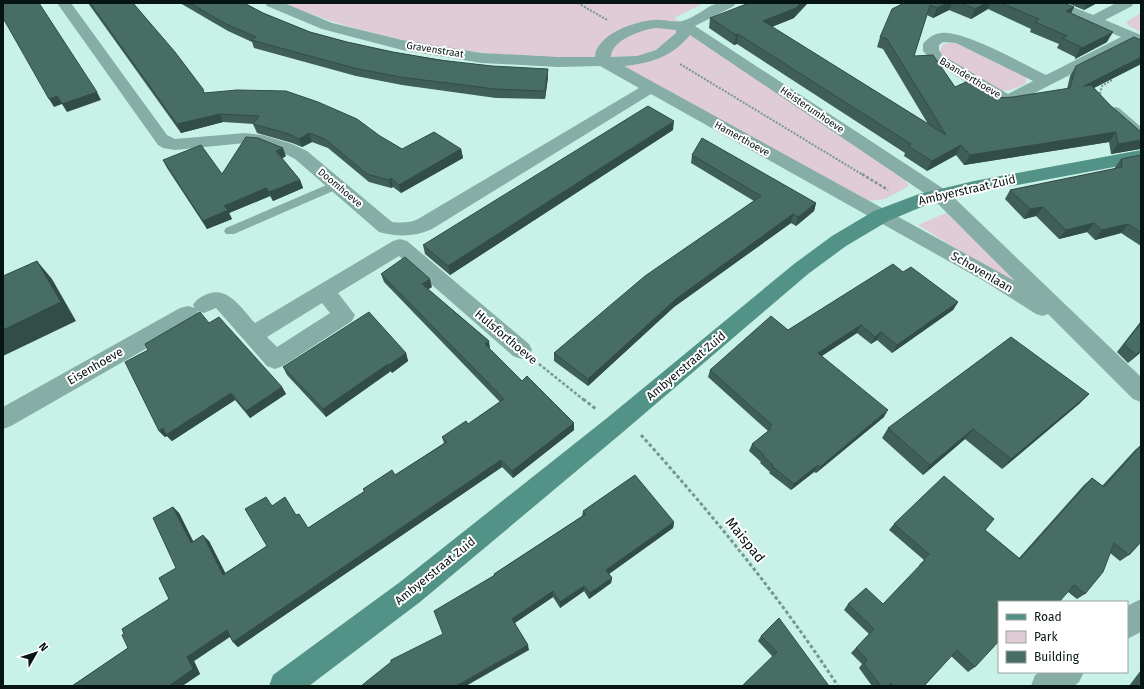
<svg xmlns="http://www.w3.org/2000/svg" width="1144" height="689" font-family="'Fira Sans',sans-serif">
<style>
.green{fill:#e0ccd6}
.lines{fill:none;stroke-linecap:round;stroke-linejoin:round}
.path-far2{stroke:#78968f;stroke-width:2;stroke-dasharray:2 1.5;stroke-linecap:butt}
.path-far1{stroke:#78968f;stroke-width:2.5;stroke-dasharray:3 2;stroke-linecap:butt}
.path{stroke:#78968f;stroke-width:3;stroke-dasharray:3.5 2.5;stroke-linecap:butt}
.lane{fill:#86aea6;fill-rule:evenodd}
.street{fill:#86aea6;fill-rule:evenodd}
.secondary{fill:#539286;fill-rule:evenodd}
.wall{fill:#3e5e57}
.shaded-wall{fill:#324c47}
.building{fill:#486d65;stroke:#324c47}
.labels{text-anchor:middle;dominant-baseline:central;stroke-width:4;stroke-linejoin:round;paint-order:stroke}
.far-street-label{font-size:10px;fill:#061512;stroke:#fff}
.street-label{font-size:12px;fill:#061512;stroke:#fff}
.near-street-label{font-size:14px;fill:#061512;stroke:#fff}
</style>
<rect width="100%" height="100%" fill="#c8f1e7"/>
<!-- green -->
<g class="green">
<path d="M 283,3 L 704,3 L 674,18 L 741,68 L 902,175 L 909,186 L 885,199 L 869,201 L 623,69 C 608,66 593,61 578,59 C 559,56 540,58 520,56 C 440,50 358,35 283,3 Z"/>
<polygon points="1141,13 1141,32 1130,27 1126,22"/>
<path d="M 950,43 L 959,43 L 1026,77 C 1027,84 1024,85 1018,87 C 1011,90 1004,92 997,90 C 979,85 955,64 939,53 L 943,44 Z"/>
<polygon points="946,213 1016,278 1010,282 918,225"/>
</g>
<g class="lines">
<!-- path-far2 -->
<g class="path-far2">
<polyline points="578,3 607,20"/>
<polyline points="680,64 863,175"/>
<polyline points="1099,97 1102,86 1112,80 1109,78"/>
</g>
<!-- path-far1 -->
<g class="path-far1">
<polyline points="862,174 888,190"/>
<polyline points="539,364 584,400"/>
</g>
<!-- path -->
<g class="path">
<polyline points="583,399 596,409"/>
<path d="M 641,435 C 713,515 779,596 838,686"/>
</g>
<!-- lane -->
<g class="lane">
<polygon points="1116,107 1119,108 1141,127 1141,135 1137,134 1113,112 1111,110 1113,108"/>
<polygon points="336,181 340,182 341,185 340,188 234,234 226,234 224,231 226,228"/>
</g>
<!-- street -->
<g class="street">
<path d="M 57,3 L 71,3 L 167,135 L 175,139 L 245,133 L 262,135 L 292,144 L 307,151 L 392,222 C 402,223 410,223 418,219 L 639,88 L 600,66 L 558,67 L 482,63 L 402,50 L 322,29 L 267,6 L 265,3 L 284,3 L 332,23 L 402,40 L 482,53 L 558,57 L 595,57 C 596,34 636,21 654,20 C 663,19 673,23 682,21 C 695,18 705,7 718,3 C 723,2 731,3 736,3 L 734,6 L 695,26 L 947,191 L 1141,377 L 1141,402 L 1133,399 L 1048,314 L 1043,316 L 1036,314 L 984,281 L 651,94 L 432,229 C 414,237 398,237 379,232 L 295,159 L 280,151 L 262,145 L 245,143 L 175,150 L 163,148 L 158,145 ZM 657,28 L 676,30 L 676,33 L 656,50 L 637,56 L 611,57 C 611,40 643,29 657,28 ZM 690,35 L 933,199 L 1015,281 L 624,66 C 651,63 672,57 690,35 Z"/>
<path d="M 1044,3 L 1063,3 L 1093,15 L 1116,3 L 1134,3 L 1132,6 L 1105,20 L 1141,35 L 1141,44 L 1134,42 L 1013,104 L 1007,106 L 1001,104 L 932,61 L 923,51 L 923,44 C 928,38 933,34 941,33 C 964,30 1023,64 1046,75 L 1121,37 L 1046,6 ZM 943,42 L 956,43 L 1033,81 L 1008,94 L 942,55 L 939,50 L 939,45 Z"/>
<path d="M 400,239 L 407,241 L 529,344 L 532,350 L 529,356 L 521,359 L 513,356 L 399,256 L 338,293 L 355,315 L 352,321 L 283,366 L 275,369 L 267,366 L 216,308 L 204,313 L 197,311 L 199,314 L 196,320 L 11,426 L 3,429 L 3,407 L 180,308 L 188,306 L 195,308 L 193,305 C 197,299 199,298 205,295 C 227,284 241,308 255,323 L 393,241 ZM 322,303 L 330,313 L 277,347 L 267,337 Z"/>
<polygon points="1141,599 1141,632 1127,639 1127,606"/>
<polygon points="1041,672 1084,672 1079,682 1074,686 1031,686 1035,675"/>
</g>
<!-- secondary -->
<polygon class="secondary" points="1141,150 1141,162 974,193 931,203 888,221 846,246 808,274 623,432 420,602 309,686 269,686 273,675 400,582 607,418 794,264 832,236 874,211 919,194 974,181"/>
</g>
<!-- wall -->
<g class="wall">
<polygon points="88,3 133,3 204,93 380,136 402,149 461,149 463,158 401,193 393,187 391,188 369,182 328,148 312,142 302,147 292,143 257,133 253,124 254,124 223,122 181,133"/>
<polygon points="180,3 244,3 263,13 310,32 347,42 393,52 548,77 545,99 496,98 402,85 356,76 254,48 252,42 228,31"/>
<polygon points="904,3 1064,3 1074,7 1071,13 1107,42 1075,59 1075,57 1057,48 1059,44 1030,32 1031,29 988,9 971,19 949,10 933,18 927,15 914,56 955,87 997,98 1013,97 1067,89 1070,76 1076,66 1141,64 1094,88 1110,105 1141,132 1141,148 1140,149 1111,154 1109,142 964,165 956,155 927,171 904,156 905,153 737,44 734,45 709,28 710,18 794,18 772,27 928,124 883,49 877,47 880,37"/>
<polygon points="1067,3 1097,3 1084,10"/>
<polygon points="673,130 450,275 425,254 423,245"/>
<polygon points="692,155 816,203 814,211 796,226 791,223 674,307 588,386 554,361 554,353 754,201 691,163"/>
<polygon points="1141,155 1141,246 1121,233 1095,240 1087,232 1059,239 1036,216 1024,219 1005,199 1010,190 1114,169 1121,159"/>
<polygon points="286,156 282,158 300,180 303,188 273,201 270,196 229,213 232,219 207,229 167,168 163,160 222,174"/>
<polygon points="903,272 958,302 953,310 892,353 877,340 871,344 857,333 822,356 884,417 816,473 814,472 791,490 769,473 770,472 760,463 761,462 749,451 752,444 768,431 708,377 710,370"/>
<polygon points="381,274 432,287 428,289 489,341 489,349 522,381 574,423 574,430 513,478 502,467 238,647 233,642 230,637 194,661 200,674 182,686 72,686 128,648 124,634 169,599 176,568 173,507 179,513 193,541 209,541 225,573 267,546 272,505 296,515 308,528 364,492 363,489 395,475 444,443 442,437 468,424 500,402 384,282"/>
<polygon points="1141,321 1141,352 1128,363 1117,352"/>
<polygon points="209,323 282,387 286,394 250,418 235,400 172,441 167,436 165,437 159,431"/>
<polygon points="406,353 408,361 392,373 391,371 326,417 287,375 283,367"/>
<polygon points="1089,394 1079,404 1002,469 965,439 923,475 882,438 888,428"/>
<polygon points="1141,445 1141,542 1129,555 1120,561 1110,553 1085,594 1077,599 1068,592 999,602 975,667 968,672 951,656 924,686 872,686 859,668 862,664 851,653 869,634 844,610 848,604 883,604 920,566 919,565 924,560 889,530 894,524 985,530 1019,558 1084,485 1092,478 1102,486 1135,450"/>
<polygon points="583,511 674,522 673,528 609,574 612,578 611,583 589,599 584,591 560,608 553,597 515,623 529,650 443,634 494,575 494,574 582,516"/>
<polygon points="761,636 829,686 772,656 758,641"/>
<polygon points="1141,670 1141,686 1129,686"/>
</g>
<!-- shaded-wall -->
<g class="shaded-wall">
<polygon points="801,3 808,3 794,18 761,31 763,21"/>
<polygon points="947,3 952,3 949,10 933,18 937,8"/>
<polygon points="986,3 990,3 988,9 971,19 975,9"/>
<polygon points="1087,3 1097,3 1084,10"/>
<polygon points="1074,7 1069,17 1066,11"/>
<polygon points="1113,32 1107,42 1075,59 1080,49"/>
<polygon points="738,34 737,44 734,45 736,35"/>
<polygon points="1141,57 1141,64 1078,96 1084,86"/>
<polygon points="548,69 548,77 545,99 545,91"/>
<polygon points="97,92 101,100 67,112 62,104 54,107 49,99 57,96"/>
<polygon points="220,114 223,122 181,133 177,124"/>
<polygon points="674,121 673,130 450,275 448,266"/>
<polygon points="1116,132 1109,142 964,165 970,155"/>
<polygon points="309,133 312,142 302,147 299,139"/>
<polygon points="1141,140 1141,148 1140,149 1111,154 1118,144"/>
<polygon points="961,145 956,155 927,171 932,161"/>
<polygon points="283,148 286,156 280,160 276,151"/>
<polygon points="461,149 463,158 401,193 399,185"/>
<polygon points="391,178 393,187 391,188 389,180"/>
<polygon points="300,180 303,188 273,201 269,192"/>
<polygon points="266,188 270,196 229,213 232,219 207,229 203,221 224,206"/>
<polygon points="816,203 814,211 796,226 798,217"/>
<polygon points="1043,207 1036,216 1024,219 1030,209"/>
<polygon points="793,214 791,223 674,307 588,386 588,379 676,299"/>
<polygon points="1094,223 1087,232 1059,239 1066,230"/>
<polygon points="1128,224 1121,233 1095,240 1102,230"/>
<polygon points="37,261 52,279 76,321 3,356 3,330"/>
<polygon points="430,279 432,287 424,292 422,284"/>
<polygon points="958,302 953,310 892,353 897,345"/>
<polygon points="861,325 857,333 815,360 818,353"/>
<polygon points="881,332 877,340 871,344 875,337"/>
<polygon points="489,341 490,348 486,351 485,344"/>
<polygon points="1141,350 1141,352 1128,363"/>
<polygon points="406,353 408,361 392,373 389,365"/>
<polygon points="388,364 391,371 326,417 323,409"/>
<polygon points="282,387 286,394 250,418 246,411"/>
<polygon points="231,393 235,400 172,441 167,436 165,437 159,431"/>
<polygon points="1089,394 1079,404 1002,469 1011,459"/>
<polygon points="888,410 884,417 816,473 820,467"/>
<polygon points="574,423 574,430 513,478 512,471"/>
<polygon points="973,429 965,439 923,475 930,465"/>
<polygon points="501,460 502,467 238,647 233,642"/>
<polygon points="818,465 814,472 791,490 794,484"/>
<polygon points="173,507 179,513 197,549 191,543"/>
<polygon points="674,522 673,528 606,576 606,570"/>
<polygon points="203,535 209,541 229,580 223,575"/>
<polygon points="612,578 611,583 589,599 590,593"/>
<polygon points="584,586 584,591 560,608 560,602"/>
<polygon points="553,591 553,597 513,624 512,619"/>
<polygon points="227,630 232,635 194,661 200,674 182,686 169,686 187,657"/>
<polygon points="528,645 529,650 466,686 456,686"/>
</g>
<!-- building -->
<g class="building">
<polygon points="3,3 39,3 97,92 62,104 57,96 49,99 3,18"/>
<polygon points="90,3 133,3 175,52 203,89 204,93 237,90 286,91 318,102 357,119 380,136 402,149 434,132 461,149 399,185 391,178 389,180 367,174 325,139 309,133 299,139 289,134 253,124 259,116 220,114 177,124"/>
<polygon points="190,3 244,3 263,13 310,32 347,42 393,52 439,60 492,66 548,69 545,91 495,89 400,77 354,68 251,40 256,37 224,23"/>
<polygon points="749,3 801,3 796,8 763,21 946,135 887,39 880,37 892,9 904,3 947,3 937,8 930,5 914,56 933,55 955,87 968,81 997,98 1013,97 1070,88 1076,66 1134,37 1141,40 1141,57 1084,86 1091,85 1110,105 1141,132 1141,140 1118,144 1116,132 970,155 961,145 932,161 908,146 911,144 738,34 736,35 710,18"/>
<polygon points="961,3 986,3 975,9"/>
<polygon points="1001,3 1064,3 1074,7 1066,11 1113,32 1080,49 1081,47 1062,38 1067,36 1035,22 1039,19"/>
<polygon points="648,106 674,121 448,266 423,245"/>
<polygon points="246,137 258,138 283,148 276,151 300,180 269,192 266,188 224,206 228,210 203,221 163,160 201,145 222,174"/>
<polygon points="702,138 816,203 798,217 793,214 676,299 588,379 554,353 645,276 761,196 692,155"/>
<polygon points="1141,155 1141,232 1128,224 1102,230 1094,223 1066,230 1043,207 1030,209 1010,190 1122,167 1121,159"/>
<polygon points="405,257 430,279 422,284 489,341 485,344 522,381 527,376 574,423 512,471 501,460 233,642 227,630 187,657 193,669 169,686 72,686 128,648 122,635 124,634 122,629 169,599 159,578 176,568 153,518 173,507 191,543 203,535 223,575 267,546 245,509 266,497 272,506 285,497 296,515 299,514 308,528 365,491 363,489 392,470 395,475 447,442 442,437 466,421 468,424 504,399 381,274"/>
<polygon points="37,261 61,302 3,330 3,276"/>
<polygon points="893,264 903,272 911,267 958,302 897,345 881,332 875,337 861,325 818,353 888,410 820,467 818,465 794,484 772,466 773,465 763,456 764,455 752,444 771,429 769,427 772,425 710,370 771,316 788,330"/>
<polygon points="200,312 209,323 219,317 282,387 246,411 231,393 166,435 163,428 159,431 125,362 148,350 145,344"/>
<polygon points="369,312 406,353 389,365 388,364 323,409 283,367"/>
<polygon points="1141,323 1141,350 1136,355 1124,344"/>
<polygon points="1011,337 1089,394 1011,459 973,429 930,465 888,428"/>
<polygon points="1141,445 1141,542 1129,555 1114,543 1103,572 1085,594 1074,585 1059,602 999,602 999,641 975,667 957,650 924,686 894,686 891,683 888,686 881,686 864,664 867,660 856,648 874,629 848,604 866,588 883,604 925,560 924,559 929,554 894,524 944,476 994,519 985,530 1020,559 1092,478 1104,487"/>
<polygon points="635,475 674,522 606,570 612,578 590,593 584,586 560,602 553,591 512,619 528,645 456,686 361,686 391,662 391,660 443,634 434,611 495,575 494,574 586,514 583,511"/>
<polygon points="779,618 829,686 742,686 777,652 761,636"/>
<polygon points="1141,679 1141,686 1136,686"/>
</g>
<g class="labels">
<!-- far-street labels -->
<g class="far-street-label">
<text transform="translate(435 50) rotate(9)">Gravenstraat</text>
<text transform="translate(970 78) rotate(31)">Baanderthoeve</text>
<text transform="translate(812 110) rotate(34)">Heisterumhoeve</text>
<text transform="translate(742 139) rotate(29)">Hamerthoeve</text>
<text transform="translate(340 188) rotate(40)">Doomhoeve</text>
</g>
<!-- street labels -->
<g class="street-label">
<text transform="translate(967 190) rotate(-13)">Ambyerstraat Zuid</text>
<text transform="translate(982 272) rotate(30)">Schovenlaan</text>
<text transform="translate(506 337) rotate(40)">Hulsforthoeve</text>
<text transform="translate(95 366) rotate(-30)">Eisenhoeve</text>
<text transform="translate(686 366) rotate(-40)">Ambyerstraat Zuid</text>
<text transform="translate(435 571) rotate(-39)">Ambyerstraat Zuid</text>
</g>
<!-- near-street labels -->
<g class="near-street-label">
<text transform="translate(745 540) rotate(51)">Maispad</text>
</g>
</g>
<!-- border -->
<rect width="1144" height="689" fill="none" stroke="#061512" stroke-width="8"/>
<!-- legend -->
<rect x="998" y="601" width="130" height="72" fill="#ffffff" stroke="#9ba1a0"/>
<rect x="1006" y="614" width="20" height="6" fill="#539286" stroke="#9ba1a0"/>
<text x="1034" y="621" font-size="12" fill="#061512">Road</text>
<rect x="1006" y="631" width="20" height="12" fill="#e0ccd6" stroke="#9ba1a0"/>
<text x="1034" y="641" font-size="12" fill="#061512">Park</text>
<rect x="1006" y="651" width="20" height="12" fill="#486d65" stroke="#9ba1a0"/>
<text x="1034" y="661" font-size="12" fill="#061512">Building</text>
<!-- north arrow -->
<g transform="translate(36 653) rotate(51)" stroke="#ffffff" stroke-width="3" paint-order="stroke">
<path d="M0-3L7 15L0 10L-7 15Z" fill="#061512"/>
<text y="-6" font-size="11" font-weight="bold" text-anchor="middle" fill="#061512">N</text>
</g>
</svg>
